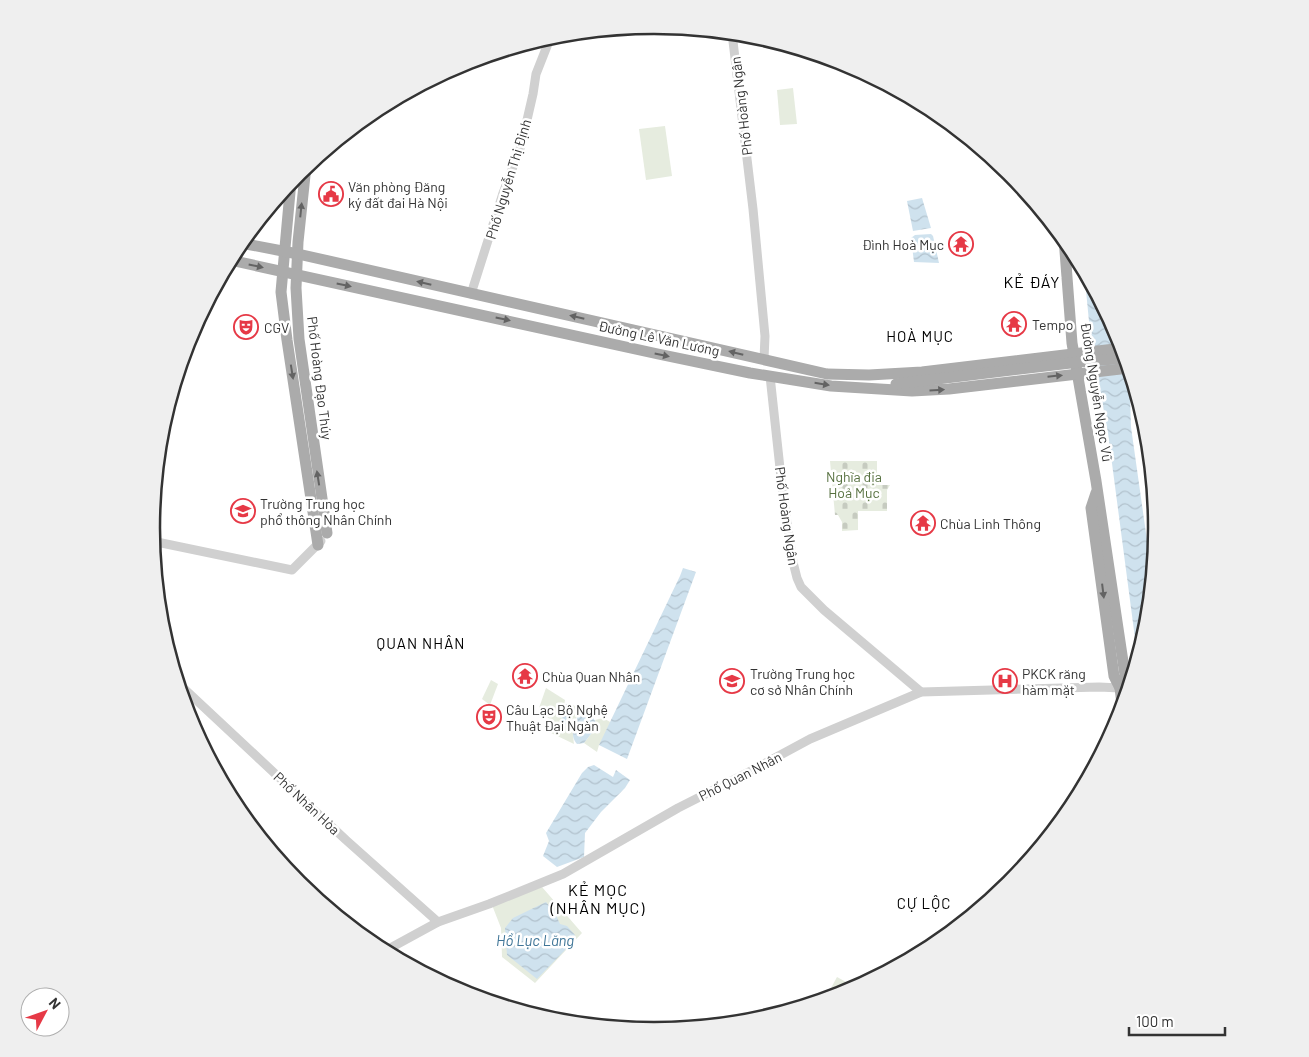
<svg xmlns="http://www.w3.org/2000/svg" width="1309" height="1057" font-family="Barlow,sans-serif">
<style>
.cemetery{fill:url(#cemetery-stones)}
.park{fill:#e6ecdf}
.water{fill:url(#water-waves)}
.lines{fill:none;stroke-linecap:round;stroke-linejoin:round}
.minor{stroke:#d0d0d0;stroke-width:9}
.major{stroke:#ababab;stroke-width:11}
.major-bridge{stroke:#ababab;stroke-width:11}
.oneway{fill:#636363}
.labels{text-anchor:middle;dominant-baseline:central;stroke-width:5;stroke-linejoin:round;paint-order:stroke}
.street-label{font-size:14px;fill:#333;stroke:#fff}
.poi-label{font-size:14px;fill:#333;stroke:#fff;text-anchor:start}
.park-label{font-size:14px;fill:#56703f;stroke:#fff}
.neighbourhood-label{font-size:15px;letter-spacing:1px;fill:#000;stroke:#fff}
.water-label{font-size:15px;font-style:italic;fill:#3f7597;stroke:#fff}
.quarter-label{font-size:16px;letter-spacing:1px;fill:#000;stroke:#fff}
.rim{fill:none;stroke:#333;stroke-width:2.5}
</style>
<defs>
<pattern id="cemetery-stones" width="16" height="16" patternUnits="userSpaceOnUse" patternTransform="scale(1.25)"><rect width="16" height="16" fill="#e6ecdf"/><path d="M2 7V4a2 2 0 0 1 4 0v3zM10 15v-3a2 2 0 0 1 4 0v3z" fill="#c6cbc0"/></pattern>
<pattern id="water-waves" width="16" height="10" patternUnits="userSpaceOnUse" patternTransform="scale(1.25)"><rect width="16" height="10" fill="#cfe2ee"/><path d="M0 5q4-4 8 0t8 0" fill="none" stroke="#b2c2cd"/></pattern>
</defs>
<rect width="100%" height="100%" fill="#fff"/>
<!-- cemetery -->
<polygon class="cemetery" points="830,461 877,461 877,485 890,485 887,490 887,511 858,511 858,530 842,531 842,522 838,515 835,515"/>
<!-- park -->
<g class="park">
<polygon points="793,88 797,124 780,125 777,90"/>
<polygon points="665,126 672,176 646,180 639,129"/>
<polygon points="491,680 498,684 490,705 482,699"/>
<path d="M 546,688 L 565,700 L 561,725 L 563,726 L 565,726 L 568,718 L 574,713 L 571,704 L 591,714 L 582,712 C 571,719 573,733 574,744 L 547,731 L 551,721 L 539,708 Z"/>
<polygon points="603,718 612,723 599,745 597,752 584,743 598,725 595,720"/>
<polygon points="542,887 582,933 535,983 502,957 501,928 492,905"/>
<polygon points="837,977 857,988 847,994 824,1001"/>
</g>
<!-- water -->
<g class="water">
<polygon points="922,198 931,228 913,231 907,201"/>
<polygon points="931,234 933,236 939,263 914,262 911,238 915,235"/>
<polygon points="1084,270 1120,336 1129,365 1131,427 1153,583 1148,627 1138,661 1108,433 1091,342"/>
<polygon points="683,568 696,572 627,759 599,745 680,576"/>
<polygon points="565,704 570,704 574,713 568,718 565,726 561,724"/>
<path d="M 582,713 L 591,715 L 598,725 L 584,743 L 577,744 C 569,735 575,725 578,715 Z"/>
<polygon points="594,765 613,777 616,770 630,780 625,788 601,812 585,833 584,857 557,867 543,856 549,841 546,833 582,773 588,767"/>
<polygon points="546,902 554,911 560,924 567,926 575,935 565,950 537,979 507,955 505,928 513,918"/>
</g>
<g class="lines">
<!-- minor -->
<g class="minor">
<polyline points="732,33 753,209 765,336 764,359"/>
<polyline points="471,294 503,193 521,146 533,94 536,74 551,36"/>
<polyline points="770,376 783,496 793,562 797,578 801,587 824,610 921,692"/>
<polyline points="152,541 292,570 321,541"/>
<polyline points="178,683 346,840 438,922"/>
<polyline points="383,952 438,922 489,904 563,874 678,808 749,772 810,739 921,692 1099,687 1120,688 1129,691"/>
</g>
<!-- major -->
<g class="major">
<polyline points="306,166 298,242 296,288 299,339 327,533"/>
<polyline points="291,181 281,292 287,340 318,545"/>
<polyline points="1064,238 1072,343 1096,481 1125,675 1120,688"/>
<polyline points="241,243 298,254 827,374 869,375 922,372 1123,348"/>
<polyline points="230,260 658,354 750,373 831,386 912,391 949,389 1129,368"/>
<polyline points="1079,362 1126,358"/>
<polyline points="1096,493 1091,508 1114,676 1120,688 1123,712"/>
</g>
<!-- major-bridge -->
<polyline class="major-bridge" points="896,384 1079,362"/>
</g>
<!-- one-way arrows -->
<defs><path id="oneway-solid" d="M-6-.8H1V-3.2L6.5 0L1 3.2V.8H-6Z" transform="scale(1.25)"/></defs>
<g class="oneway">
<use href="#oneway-solid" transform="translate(301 210) rotate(-84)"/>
<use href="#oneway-solid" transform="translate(256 266) rotate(12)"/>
<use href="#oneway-solid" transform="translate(424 283) rotate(-167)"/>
<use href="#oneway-solid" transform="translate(344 285) rotate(12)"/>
<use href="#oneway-solid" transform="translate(577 317) rotate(-167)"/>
<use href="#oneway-solid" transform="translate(503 319) rotate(12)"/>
<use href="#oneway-solid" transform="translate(736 353) rotate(-166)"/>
<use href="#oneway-solid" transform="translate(662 355) rotate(12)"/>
<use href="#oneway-solid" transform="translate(292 372) rotate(81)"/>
<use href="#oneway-solid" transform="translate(1055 376) rotate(-6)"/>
<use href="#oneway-solid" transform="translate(822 384) rotate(9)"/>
<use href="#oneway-solid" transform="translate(937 390) rotate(-3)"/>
<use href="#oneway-solid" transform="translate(318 478) rotate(-99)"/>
<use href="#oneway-solid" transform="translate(1103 591) rotate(83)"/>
</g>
<!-- icons -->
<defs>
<symbol id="civic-ring" viewBox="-11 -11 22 22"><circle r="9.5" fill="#fff" stroke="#e63946" stroke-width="1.5"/><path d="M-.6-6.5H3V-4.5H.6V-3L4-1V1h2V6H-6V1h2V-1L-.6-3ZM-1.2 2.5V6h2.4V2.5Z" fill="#e63946"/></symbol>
<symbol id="temple-ring" viewBox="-11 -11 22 22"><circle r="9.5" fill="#fff" stroke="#e63946" stroke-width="1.5"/><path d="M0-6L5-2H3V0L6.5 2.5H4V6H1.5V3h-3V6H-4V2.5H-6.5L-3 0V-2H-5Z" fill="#e63946"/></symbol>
<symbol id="theatre-ring" viewBox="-11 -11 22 22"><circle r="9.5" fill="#fff" stroke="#e63946" stroke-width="1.5"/><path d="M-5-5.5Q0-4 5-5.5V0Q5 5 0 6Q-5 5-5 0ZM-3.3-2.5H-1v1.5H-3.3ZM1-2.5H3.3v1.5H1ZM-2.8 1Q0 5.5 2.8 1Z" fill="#e63946"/></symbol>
<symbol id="school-ring" viewBox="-11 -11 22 22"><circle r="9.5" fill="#fff" stroke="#e63946" stroke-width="1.5"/><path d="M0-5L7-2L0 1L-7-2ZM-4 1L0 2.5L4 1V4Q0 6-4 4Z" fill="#e63946"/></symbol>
<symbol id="hospital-ring" viewBox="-11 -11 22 22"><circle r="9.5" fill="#fff" stroke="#e63946" stroke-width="1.5"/><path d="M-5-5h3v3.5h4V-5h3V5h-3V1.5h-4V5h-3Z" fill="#e63946"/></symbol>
</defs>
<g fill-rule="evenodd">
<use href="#civic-ring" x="317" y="180" width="28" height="28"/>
<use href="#temple-ring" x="947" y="230" width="28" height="28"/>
<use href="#temple-ring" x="1000" y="310" width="28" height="28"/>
<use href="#theatre-ring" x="232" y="313" width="28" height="28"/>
<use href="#school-ring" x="229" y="497" width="28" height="28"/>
<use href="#temple-ring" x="909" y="509" width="28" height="28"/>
<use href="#temple-ring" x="511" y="662" width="28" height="28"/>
<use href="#school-ring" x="718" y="667" width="28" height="28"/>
<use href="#hospital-ring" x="991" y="667" width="28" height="28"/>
<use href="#theatre-ring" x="475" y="703" width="28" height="28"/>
</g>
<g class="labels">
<!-- street labels -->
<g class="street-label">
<text transform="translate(741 106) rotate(-97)">Phố Hoàng Ngân</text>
<text transform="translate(508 179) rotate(-73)">Phố Nguyễn Thị Định</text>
<text transform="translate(659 338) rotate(12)">Đường Lê Văn Lương</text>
<text transform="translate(320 378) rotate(83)">Phố Hoàng Đạo Thúy</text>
<text transform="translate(1097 392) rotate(81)">Đường Nguyễn Ngọc Vũ</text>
<text transform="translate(787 516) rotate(82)">Phố Hoàng Ngân</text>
<text transform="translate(740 776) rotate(-27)">Phố Quan Nhân</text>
<text transform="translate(307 803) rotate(43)">Phố Nhân Hòa</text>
</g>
<!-- poi labels -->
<g class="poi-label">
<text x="348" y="186">Văn phòng Đăng<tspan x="348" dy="16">ký đất đai Hà Nội</tspan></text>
<text x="944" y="244" text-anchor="end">Đình Hoà Mục</text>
<text x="1032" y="324">Tempo</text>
<text x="264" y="327">CGV</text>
<text x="260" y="503">Trường Trung học<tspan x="260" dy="16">phổ thông Nhân Chính</tspan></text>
<text x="940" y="523">Chùa Linh Thông</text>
<text x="750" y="673">Trường Trung học<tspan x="750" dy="16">cơ sở Nhân Chính</tspan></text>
<text x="1022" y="673">PKCK răng<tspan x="1022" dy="16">hàm mặt</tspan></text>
<text x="542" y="676">Chùa Quan Nhân</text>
<text x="506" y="709">Câu Lạc Bộ Nghệ<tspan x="506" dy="16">Thuật Đại Ngàn</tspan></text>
</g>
<!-- park labels -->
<g class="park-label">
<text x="854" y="476">Nghĩa địa<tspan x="854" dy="16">Hoả Mục</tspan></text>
</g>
<!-- neighbourhood labels -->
<g class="neighbourhood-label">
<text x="920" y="336">HOÀ MỤC</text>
<text x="421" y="643">QUAN NHÂN</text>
<text x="924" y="903">CỰ LỘC</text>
</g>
<!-- water labels -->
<g class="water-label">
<text x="535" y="940">Hồ Lục Lăng</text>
</g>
<!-- quarter labels -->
<g class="quarter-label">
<text x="1032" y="281">KẺ ĐÁY</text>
<text x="598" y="889">KẺ MỌC<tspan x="598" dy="18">(NHÂN MỤC)</tspan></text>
</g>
</g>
<!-- crop -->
<path d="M0 0H1309V1057H0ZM160 528a494 494 0 1 1 988 0a494 494 0 1 1-988 0Z" fill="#efefef" fill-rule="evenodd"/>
<path class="rim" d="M160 528a494 494 0 1 1 988 0a494 494 0 1 1-988 0Z"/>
<!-- north arrow -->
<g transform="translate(45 1012) rotate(49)"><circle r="24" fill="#ffffff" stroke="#adadad"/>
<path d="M0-4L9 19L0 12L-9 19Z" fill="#e63946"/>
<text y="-8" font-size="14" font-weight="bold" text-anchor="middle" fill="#333333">N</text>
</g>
<!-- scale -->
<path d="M1129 1027v8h96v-8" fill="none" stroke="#333333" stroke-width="2.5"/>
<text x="1136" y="1027" font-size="15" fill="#333333" stroke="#ffffff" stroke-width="4" paint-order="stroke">100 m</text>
</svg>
